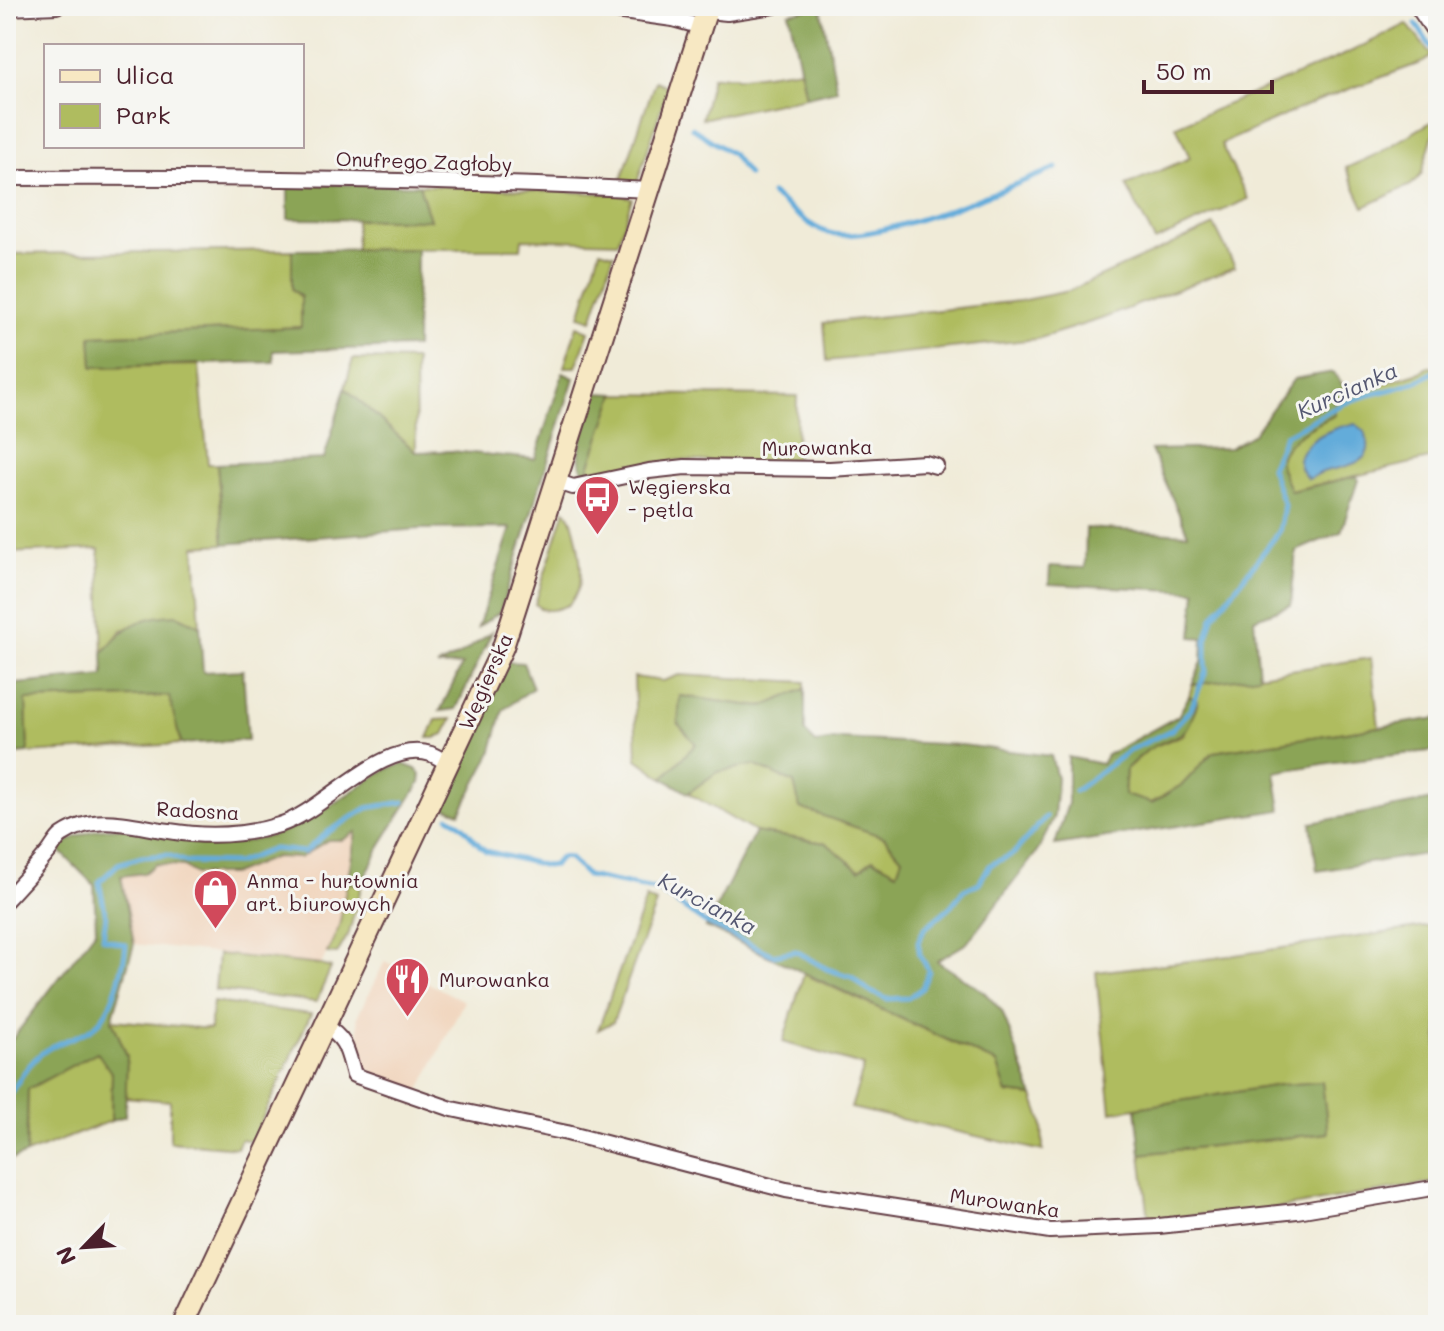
<svg xmlns="http://www.w3.org/2000/svg" width="1444" height="1331" font-family="Mali,sans-serif">
<style>
.built{fill:#f1d5bd}
.green{fill:#afbc5f;stroke:#7c6e45;stroke-width:2}
.forest{fill:#8ba456;stroke:#6a6240;stroke-width:2}
.water{fill:#63acda;stroke:#566682;stroke-width:2}
.lines{fill:none;stroke-linecap:round;stroke-linejoin:round}
.stream{stroke:#63acda;stroke-width:5}
.street-casing{stroke:#633e45;stroke-width:18}
.secondary-casing{stroke:#633e45;stroke-width:24}
.street{stroke:#fff;stroke-width:14}
.secondary{stroke:#f7e8c3;stroke-width:20}
.labels{text-anchor:middle;dominant-baseline:central;stroke-width:6;stroke-linejoin:round;paint-order:stroke}
.street-label{font-size:20px;fill:#4a1f2b;stroke:#f6f6f2}
.poi-label{font-size:20px;fill:#4a1f2b;stroke:#f6f6f2;text-anchor:start}
.water-label{font-size:22px;font-style:italic;fill:#545771;stroke:#f6f6f2}
</style>
<rect width="100%" height="100%" fill="#f6f6f2"/>
<filter id="ink" filterUnits="userSpaceOnUse"><feTurbulence type="fractalNoise" baseFrequency=".0125" numOctaves="2"/><feDisplacementMap in="SourceGraphic" scale="16" xChannelSelector="R" yChannelSelector="G"/><feConvolveMatrix kernelMatrix="1 2 1 2 8 2 1 2 1" color-interpolation-filters="sRGB"/></filter>
<filter id="wash" filterUnits="userSpaceOnUse"><feTurbulence type="fractalNoise" baseFrequency=".006" numOctaves="4" result="noise"/><feDisplacementMap in="SourceGraphic" scale="32" xChannelSelector="R" yChannelSelector="G"/><feGaussianBlur stdDeviation="1.8" result="paint"/><feColorMatrix in="noise" values="0 0 0 0 0 0 0 0 0 0 0 0 0 0 0 0 0 1.4 0 .05"/><feComposite in="paint" operator="in"/></filter>
<g filter="url(#wash)">
<rect width="100%" height="100%" fill="#f0ebd8"/>
<!-- built -->
<g class="built">
<polygon points="357,831 339,927 321,965 134,944 120,876 144,873 156,864 233,874 275,857 299,858 328,840 342,840"/>
<polygon points="385,961 464,1001 419,1092 375,1074 362,1065 357,1017"/>
</g>
<!-- green -->
<g class="green">
<polygon points="1407,24 1432,56 1423,62 1317,101 1221,144 1248,199 1155,241 1126,185 1190,158 1176,126 1346,54"/>
<polygon points="800,69 806,97 702,119 712,77 735,76 736,78"/>
<polygon points="655,81 668,87 636,186 620,184"/>
<polygon points="1438,118 1421,175 1411,185 1364,207 1346,168 1375,155"/>
<polygon points="419,185 616,194 632,198 618,242 522,239 521,249 356,249 356,220 430,220"/>
<polygon points="1214,225 1235,267 1101,319 1037,339 827,361 824,323 1019,301 1069,291"/>
<polygon points="292,250 292,289 301,297 301,327 91,336 94,367 199,365 208,464 217,464 224,544 195,546 200,626 177,615 122,630 103,653 99,549 6,553 6,254"/>
<polygon points="600,250 614,254 592,320 580,316"/>
<polygon points="577,326 589,331 576,367 564,367"/>
<polygon points="353,359 415,360 416,452 345,388"/>
<path d="M 1429,366 L 1438,371 L 1438,457 L 1290,491 C 1287,482 1279,469 1280,460 C 1284,439 1318,423 1335,415 L 1335,399 L 1420,372 Z"/>
<polygon points="615,394 797,396 796,466 680,460 588,470"/>
<path d="M 565,510 C 576,519 583,568 580,583 C 578,591 574,599 568,605 C 556,610 545,614 535,604 Z"/>
<polygon points="1371,658 1379,727 1214,752 1183,784 1151,803 1124,795 1126,769 1150,748 1183,735 1198,701 1189,696 1192,685"/>
<polygon points="679,675 805,682 805,689 762,707 680,696 696,744 663,778 637,759 634,677 663,681"/>
<polygon points="170,696 181,744 28,753 26,700"/>
<polygon points="452,719 444,734 435,738 428,738 436,720"/>
<polygon points="754,765 794,783 801,808 884,837 902,858 897,873 859,870 826,843 755,832 688,793 717,772"/>
<polygon points="347,883 362,884 349,933 337,954 327,953 339,927"/>
<polygon points="646,898 656,903 613,1022 598,1030"/>
<polygon points="1438,925 1438,1182 1279,1208 1149,1219 1141,1154 1328,1133 1322,1082 1279,1085 1111,1112 1096,972 1215,958"/>
<polygon points="218,954 321,965 331,968 316,1002 215,990"/>
<polygon points="804,974 997,1063 1007,1093 1033,1096 1042,1122 1043,1151 851,1108 864,1066 783,1042"/>
<polygon points="213,1002 311,1014 252,1141 241,1139 237,1148 170,1142 170,1101 125,1097 127,1056 112,1020 210,1029"/>
<polygon points="98,1051 112,1074 111,1121 26,1154 28,1089"/>
</g>
<!-- forest -->
<g class="forest">
<polygon points="821,6 837,90 806,97 789,13"/>
<polygon points="288,184 419,185 430,220 288,219"/>
<polygon points="417,249 416,347 273,351 274,362 93,367 91,336 301,327 301,297 292,289 292,250"/>
<path d="M 1333,372 L 1349,394 L 1335,399 L 1335,415 C 1318,423 1284,439 1280,460 C 1279,469 1287,482 1291,491 L 1357,476 L 1358,480 L 1341,532 L 1296,551 L 1291,605 L 1254,619 L 1259,676 L 1192,685 L 1202,662 L 1203,638 L 1192,637 L 1196,591 L 1049,584 L 1050,566 L 1085,568 L 1086,528 L 1188,534 L 1151,450 L 1229,448 L 1253,434 L 1294,379 Z"/>
<polygon points="563,373 574,378 500,612 478,627 511,528 420,529 224,544 217,464 324,459 345,388 416,452 451,451 535,459"/>
<path d="M 597,393 L 615,394 L 588,470 L 649,464 C 635,471 622,473 607,476 C 557,486 589,416 597,393 Z"/>
<path d="M 177,615 L 200,626 L 203,672 L 243,670 L 248,740 L 181,744 L 169,696 L 26,700 L 28,753 L 6,755 L 6,685 L 104,676 L 103,653 C 126,625 140,616 177,615 Z"/>
<polygon points="492,632 456,709 440,711 462,665 437,666 458,656"/>
<polygon points="507,662 523,663 533,688 503,710 491,754 460,813 441,806"/>
<polygon points="805,689 805,732 816,743 841,739 962,745 1051,756 1057,778 1054,816 1039,849 967,943 937,961 983,991 1002,1011 1033,1096 1007,1093 997,1063 706,927 755,832 826,843 859,870 873,859 897,872 902,858 884,837 800,808 794,783 754,765 717,772 688,793 663,778 696,744 678,724 680,696 761,707"/>
<path d="M 1189,696 L 1198,701 C 1185,743 1183,730 1151,748 C 1142,753 1134,762 1126,769 L 1124,795 L 1152,803 L 1183,784 L 1213,752 L 1438,718 L 1438,750 L 1335,762 L 1275,772 L 1281,810 L 1055,845 L 1068,803 L 1068,757 L 1102,764 L 1107,755 L 1178,716 Z"/>
<path d="M 403,764 L 416,769 L 421,775 L 420,783 L 381,844 L 362,884 L 347,883 L 356,832 L 342,840 L 328,840 L 299,858 L 275,857 L 233,874 L 195,874 L 184,866 L 156,864 L 144,873 L 121,876 L 134,944 L 112,1020 L 127,1056 L 125,1116 L 111,1121 L 112,1074 L 97,1052 L 28,1089 L 26,1154 L 6,1162 L 6,1047 L 96,930 L 94,885 L 58,849 C 118,799 191,855 259,839 C 307,829 345,793 387,769 Z"/>
<polygon points="1438,799 1438,852 1317,871 1311,823"/>
<polygon points="1322,1082 1328,1133 1141,1154 1136,1108 1279,1085"/>
</g>
<!-- water -->
<path class="water" d="M 1355,424 C 1362,428 1365,431 1367,439 C 1375,464 1343,467 1326,471 C 1320,472 1314,477 1308,479 C 1278,451 1330,426 1355,424 Z"/>
<g class="lines">
<!-- stream -->
<g class="stream">
<polyline points="1400,6 1405,10"/>
<polyline points="1416,24 1431,47"/>
<polyline points="692,128 732,154 748,175"/>
<path d="M 771,194 C 789,207 810,229 833,234 C 878,243 1009,187 1056,168"/>
<path d="M 1075,791 L 1130,750 L 1171,730 L 1191,709 L 1206,671 L 1206,640 L 1213,617 L 1279,532 L 1284,505 L 1271,468 L 1285,435 C 1306,425 1326,411 1348,402 C 1378,390 1412,389 1438,369"/>
<path d="M 449,817 C 468,826 470,839 486,851 L 546,866 L 554,865 L 561,857 L 569,858 L 587,876 L 658,890 L 704,922 L 773,955 L 796,951 L 827,969 L 852,977 L 869,991 L 887,999 L 908,998 L 922,988 L 929,971 L 920,955 L 918,942 L 924,929 L 950,907 L 964,890 L 979,883 L 990,865 L 1013,854 L 1046,817"/>
<path d="M 6,1103 C 17,1083 27,1063 46,1050 C 63,1039 87,1036 100,1021 C 114,1005 124,965 126,945 L 103,938 L 106,916 L 99,882 L 118,864 L 142,857 L 168,855 L 186,862 L 237,863 L 273,849 L 304,852 L 328,832 L 367,808 L 404,802"/>
</g>
</g>
</g>
<g filter="url(#ink)">
<g class="lines">
<defs>
<g id="street">
<polyline points="580,6 673,19 702,27"/>
<polyline points="1417,6 1438,37"/>
<polyline points="6,8 57,6"/>
<polyline points="707,11 727,13 774,6"/>
<path d="M 6,178 C 221,177 434,179 649,190"/>
<polyline points="558,482 573,487 649,471 685,467 830,469 925,463 936,466"/>
<path d="M 6,900 C 20,885 34,870 47,854 C 52,849 56,839 62,835 C 96,812 132,826 169,831 C 205,837 244,836 279,825 C 324,812 382,738 431,754 C 436,756 442,760 447,763"/>
<path d="M 323,1025 C 347,1039 347,1050 354,1075 L 452,1109 L 567,1133 L 786,1190 L 1050,1231 L 1159,1226 L 1297,1211 L 1438,1187"/>
</g>
<polyline id="secondary" points="184,1325 503,647 708,6"/>
</defs>
<!-- street casing -->
<use href="#street" class="street-casing"/>
<!-- secondary casing -->
<use href="#secondary" class="secondary-casing"/>
<!-- street -->
<use href="#street" class="street"/>
<!-- secondary -->
<use href="#secondary" class="secondary"/>
</g>
</g>
<!-- icons -->
<defs>
<symbol id="bus-pin" viewBox="-11 -11 22 30"><path d="M0 17L-7.5 6A9.5 9.5 0 1 1 7.5 6Z" fill="#d1495b" stroke="#f6f6f2"/><path d="M-5-6H5V4H4V6H2V4H-2V6H-4V4H-5ZM-3.5-4V0h7V-4ZM-3.5 1.2v1.5H-2V1.2ZM2 1.2v1.5H3.5V1.2Z" fill="#fff"/></symbol>
<symbol id="shop-pin" viewBox="-11 -11 22 30"><path d="M0 17L-7.5 6A9.5 9.5 0 1 1 7.5 6Z" fill="#d1495b" stroke="#f6f6f2"/><path d="M-5-2.5h2.3a2.7 3.5 0 0 1 5.4 0H5L5.5 6h-11ZM-1.5-2.5h3a1.5 2.3 0 0 0-3 0Z" fill="#fff"/></symbol>
<symbol id="restaurant-pin" viewBox="-11 -11 22 30"><path d="M0 17L-7.5 6A9.5 9.5 0 1 1 7.5 6Z" fill="#d1495b" stroke="#f6f6f2"/><path d="M-5-6h1v4h1v-4h1v4h1v-4h1v5L-1.5 .5V6h-2V.5L-5-1ZM5-6V6H3V1.5H1.5Q1.5-4 5-6Z" fill="#fff"/></symbol>
</defs>
<g fill-rule="evenodd">
<use href="#bus-pin" x="572" y="472" width="51" height="69"/>
<use href="#shop-pin" x="190" y="866" width="51" height="69"/>
<use href="#restaurant-pin" x="382" y="954" width="51" height="69"/>
</g>
<g class="labels">
<!-- street labels -->
<g class="street-label">
<text transform="translate(424 161) rotate(2)">Onufrego Zagłoby</text>
<text transform="translate(817 447) rotate(-1)">Murowanka</text>
<text transform="translate(485 681) rotate(-66)">Węgierska</text>
<text transform="translate(198 810) rotate(3)">Radosna</text>
<text transform="translate(1005 1202) rotate(8)">Murowanka</text>
</g>
<!-- poi labels -->
<g class="poi-label">
<text x="628" y="486">Węgierska<tspan x="628" dy="23">- pętla</tspan></text>
<text x="246" y="880">Anma - hurtownia<tspan x="246" dy="23">art. biurowych</tspan></text>
<text x="439" y="979">Murowanka</text>
</g>
<!-- water labels -->
<g class="water-label">
<text transform="translate(1347 390) rotate(-24)">Kurcianka</text>
<text transform="translate(708 903) rotate(28)">Kurcianka</text>
</g>
</g>
<!-- margin -->
<rect width="1444" height="1331" fill="none" stroke="#f6f6f2" stroke-width="32"/>
<!-- legend -->
<rect x="44" y="44" width="260" height="104" fill="#f6f6f2" stroke="#b1a0a2" stroke-width="2"/>
<rect x="60" y="70" width="40" height="12" fill="#f7e8c3" stroke="#b1a0a2" stroke-width="2"/>
<text x="116" y="84" font-size="24" fill="#4a1f2b">Ulica</text>
<rect x="60" y="104" width="40" height="24" fill="#afbc5f" stroke="#b1a0a2" stroke-width="2"/>
<text x="116" y="124" font-size="24" fill="#4a1f2b">Park</text>
<!-- north arrow -->
<g transform="translate(84 1247) rotate(245)" stroke="#f6f6f2" stroke-width="6" paint-order="stroke">
<path d="M0-6L14 30L0 20L-14 30Z" fill="#4a1f2b"/>
<text y="-12" font-size="22" font-weight="bold" text-anchor="middle" fill="#4a1f2b">N</text>
</g>
<!-- scale -->
<path d="M1144 80v12h128v-12" fill="none" stroke="#4a1f2b" stroke-width="4"/>
<text x="1156" y="80" font-size="24" fill="#4a1f2b" stroke="#f6f6f2" stroke-width="6" paint-order="stroke">50 m</text>
</svg>
